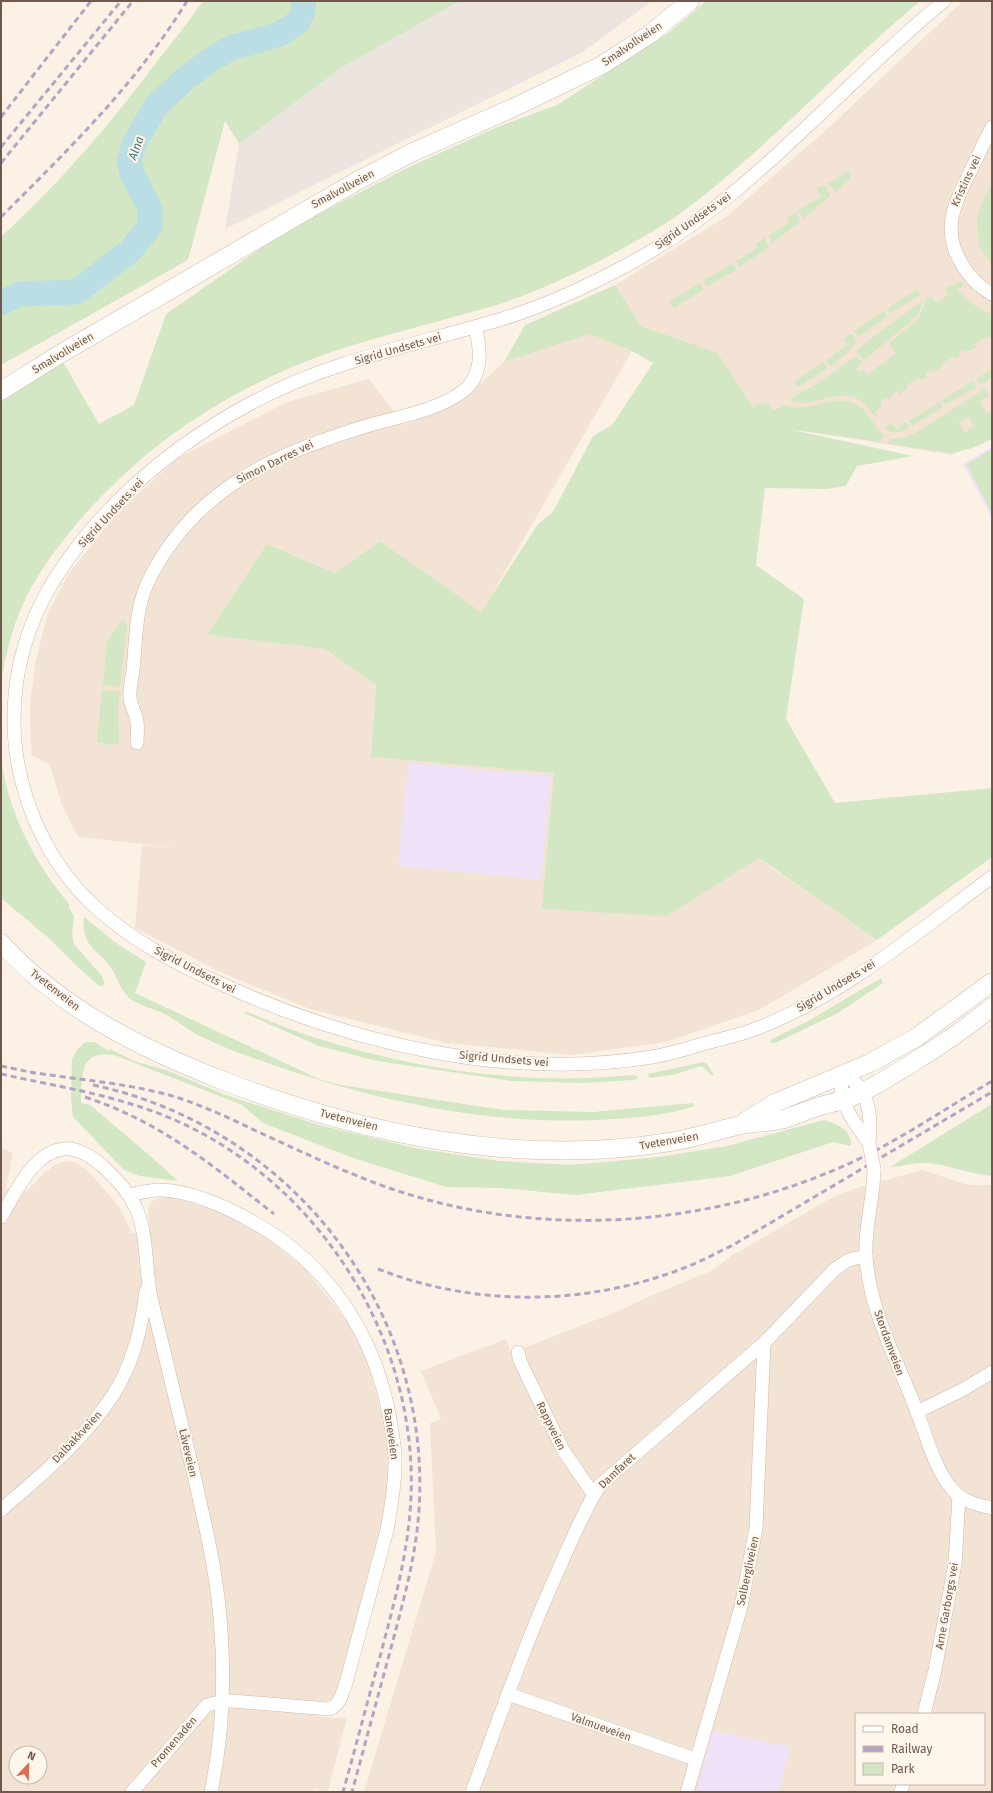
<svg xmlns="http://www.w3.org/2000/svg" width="993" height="1793" font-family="'Fira Sans',sans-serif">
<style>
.residential{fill:#f2e3d4;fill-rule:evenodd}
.industrial{fill:#ebe4df}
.education{fill:#efe1f7}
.green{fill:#d3e7c4;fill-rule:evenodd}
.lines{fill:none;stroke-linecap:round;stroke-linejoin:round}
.river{stroke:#badee3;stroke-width:25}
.street-casing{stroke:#ccb9ac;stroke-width:14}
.secondary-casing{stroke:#d0bbac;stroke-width:19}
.street{stroke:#fff;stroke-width:13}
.secondary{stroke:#fff;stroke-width:18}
.rail{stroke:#b4a4c4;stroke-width:3;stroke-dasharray:6 4;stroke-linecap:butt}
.street-bridge-casing{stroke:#ccb9ac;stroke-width:14;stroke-linecap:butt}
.street-bridge{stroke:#fff;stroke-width:13}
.labels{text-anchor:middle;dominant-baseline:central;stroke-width:4;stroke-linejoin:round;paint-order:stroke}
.street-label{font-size:11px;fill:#72584c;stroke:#fef6eb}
.water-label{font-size:12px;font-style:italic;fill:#43757d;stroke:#fef6eb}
</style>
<rect width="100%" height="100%" fill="#fbf2e5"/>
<!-- residential -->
<g class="residential">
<polygon points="963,1 992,1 992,432 952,455 764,424 718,353 641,326 615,285 726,217 823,133"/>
<polygon points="590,334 632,351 481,613 380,541 335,573 268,544 207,635 325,649 376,685 371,757 554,773 667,916 758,858 877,940 759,1010 666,1042 572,1055 447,1043 310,1009 222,973 135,928 142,845 179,848 78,837 61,803 50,765 32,755 30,728 30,702 36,660 48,612 69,573 118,512 178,458 287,402 369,379 404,425 462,400 504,362"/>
<path d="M 1,1148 L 13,1153 L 6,1188 L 27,1191 L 43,1174 L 56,1164 L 68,1161 L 75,1162 L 91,1174 L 120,1208 L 132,1233 L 150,1231 L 148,1213 L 149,1207 L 152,1201 L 162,1196 L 172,1197 L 215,1209 L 248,1226 L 275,1244 L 306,1270 L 354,1330 L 366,1355 L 387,1434 L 390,1452 L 389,1480 L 382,1523 L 344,1671 L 334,1697 L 328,1701 L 314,1701 L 312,1715 L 334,1718 L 347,1717 L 328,1791 L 314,1789 L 313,1792 L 1,1792 ZM 16,1753 L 40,1753 L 40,1777 L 16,1777 Z"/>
<path d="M 922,1170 L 969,1185 L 992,1185 L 992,1792 L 364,1792 L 436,1552 L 430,1423 L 441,1419 L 421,1371 L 506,1339 L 511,1353 L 621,1310 L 648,1297 L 711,1271 L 733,1255 L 831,1198 L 857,1188 ZM 856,1714 L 984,1714 L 984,1784 L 856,1784 Z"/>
</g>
<!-- industrial -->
<polygon class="industrial" points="460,1 652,1 583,52 225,229 239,144 341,68"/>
<!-- education -->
<g class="education">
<polygon points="992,447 992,518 963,464"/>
<polygon points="408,763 551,776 541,880 398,866"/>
<polygon points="713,1731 790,1747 779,1792 696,1792"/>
</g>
<!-- green -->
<g class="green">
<path d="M 203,1 L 460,1 L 341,68 L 239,144 L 225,121 L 188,260 L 1,365 L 1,237 C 60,183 111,123 159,59 C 174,40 189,21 203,1 Z"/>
<path d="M 706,1 L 920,1 C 836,71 763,154 674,218 C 653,232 629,245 607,257 C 569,277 528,296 486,308 C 433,323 379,336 326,354 C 224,390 133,452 66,537 C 50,557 35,578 24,602 C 12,627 6,654 1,682 L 1,402 L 63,362 L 99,424 L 134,405 L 166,314 L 284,232 L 405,169 L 497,127 L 557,105 L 671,31 Z"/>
<polygon points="849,171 851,178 835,192 828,183"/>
<polygon points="825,185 830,196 804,218 798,210 821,197 817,189"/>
<polygon points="992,185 992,264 979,247 977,217 985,196"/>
<polygon points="796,212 800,222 772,243 768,236 789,223 787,218"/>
<polygon points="765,238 769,247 741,266 739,266 736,261 758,248 755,244"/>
<polygon points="733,263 736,270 706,287 703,281"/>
<path d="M 961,282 L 965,283 L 957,290 C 967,301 978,309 992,314 L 992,337 L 989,338 L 988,336 L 975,344 L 976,347 L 967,352 L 965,350 L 959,354 L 960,356 L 955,359 L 953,357 L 941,364 L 942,367 L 933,372 L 931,370 L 925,374 L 927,377 L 921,380 L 920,377 L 907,385 L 908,388 L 900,394 L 898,391 L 891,395 L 892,397 L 888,400 L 886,398 L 881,401 L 882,406 L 875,411 L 877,415 L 874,416 C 849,375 821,410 791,401 L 791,398 L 815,385 L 856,356 L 862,363 L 856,368 L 860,372 L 863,370 L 867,375 L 896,353 L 889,344 L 919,318 L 926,300 L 931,296 L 935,301 L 938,302 L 948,295 L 945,288 Z"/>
<polygon points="700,283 703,290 674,308 669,302"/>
<path d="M 615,285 L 641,326 L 718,353 L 755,410 L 754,406 L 766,402 L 774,410 L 785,405 C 807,415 836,391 858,405 C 868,412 875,427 884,436 L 880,442 L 788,429 L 913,456 L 857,466 L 846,486 L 827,489 L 765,488 L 756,565 L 804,599 L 786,719 L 835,803 L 992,788 L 992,857 L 877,940 L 759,858 L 667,916 L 542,909 L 554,773 L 371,757 L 376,685 L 325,649 L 207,635 L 267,544 L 335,573 L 380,541 L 481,612 L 538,524 L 553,512 L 593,436 L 612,425 L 653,363 L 632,351 L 590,334 L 504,362 L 525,325 Z"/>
<polygon points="917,289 920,295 890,313 887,309"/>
<polygon points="922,301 920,311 917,316 864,360 857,351 864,344"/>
<polygon points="884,311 887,317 858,337 854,331"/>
<polygon points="852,333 856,342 849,351 831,366 829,365 826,360 847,345 843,338"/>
<polygon points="823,362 827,367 826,369 798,387 794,382"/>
<polygon points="992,369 992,377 981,384 979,384 976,379"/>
<polygon points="973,381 976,388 945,404 942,400"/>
<path d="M 985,389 L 989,396 L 979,402 L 986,413 L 992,410 L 992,439 L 973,448 L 951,453 L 888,444 L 890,439 L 903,438 L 917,432 ZM 969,417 L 974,426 L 968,429 L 969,431 L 965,433 L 959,422 Z"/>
<polygon points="940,402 942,406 942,408 913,425 911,425 909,421"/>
<path d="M 906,422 L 909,427 L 908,429 C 900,433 893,434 885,429 L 885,427 L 892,423 L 896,429 Z"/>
<polygon points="992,449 992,513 966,464"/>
<polygon points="121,621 124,621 127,626 120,687 103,685 107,642"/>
<polygon points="102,690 120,691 118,708 119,742 113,745 97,742"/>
<path d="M 1,755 C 7,811 34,862 69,904 L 69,908 L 74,916 L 72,934 L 74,944 L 102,976 L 104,982 L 103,987 L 98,985 L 80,969 L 51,940 L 1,898 Z"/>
<path d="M 84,917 L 116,943 L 146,962 L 135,993 L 319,1079 L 341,1085 L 503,1110 L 593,1112 L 693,1103 L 694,1106 C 669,1115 641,1117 613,1119 C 502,1127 387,1104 282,1068 C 253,1058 223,1048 196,1034 C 187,1029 179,1022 170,1017 C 158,1009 144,1008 132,1000 C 120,992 118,977 110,966 C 94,947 82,946 84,917 Z"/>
<polygon points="881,978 883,983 838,1013 775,1043 772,1043 770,1040 810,1020"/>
<path d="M 245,1011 C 268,1020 290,1030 313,1037 C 416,1070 526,1086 633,1075 L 638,1077 L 637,1079 L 632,1080 L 584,1083 L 511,1081 L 377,1061 L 319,1046 L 244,1013 Z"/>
<path d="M 85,1042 L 94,1042 L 109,1051 L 110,1049 L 134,1061 L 169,1071 L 223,1094 L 319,1125 L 415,1148 L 499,1161 L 571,1165 L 659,1157 L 727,1146 L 824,1120 C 837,1124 852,1129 851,1146 L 833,1142 L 730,1176 L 576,1195 L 499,1188 L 446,1187 L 353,1158 L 263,1123 L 242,1105 L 117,1056 C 79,1048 82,1074 81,1103 L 90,1105 L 148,1154 L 178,1181 L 140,1176 L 124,1170 L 73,1117 L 71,1098 L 72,1059 L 77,1050 Z"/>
<polygon points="703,1062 707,1064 714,1075 712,1076 702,1066 672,1075 649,1078 648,1074"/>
<path d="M 992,1104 L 992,1176 C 970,1174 949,1165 927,1163 C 914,1162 903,1167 890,1167 Z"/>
</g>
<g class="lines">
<!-- river -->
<polyline class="river" points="1,303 20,294 76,292 130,251 150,226 150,209 132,173 129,162 135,142 156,106 186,78 215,57 231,48 277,35 288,29 298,22 303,11 304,1"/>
<defs>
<g id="street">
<path d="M 944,1 C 837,88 750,200 627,265 C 588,286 547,305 505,318 C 450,335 395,347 341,365 C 229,401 117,480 54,580 C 24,629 10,685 15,743 C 21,803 48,862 92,904 C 130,940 178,965 226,986 C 356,1045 510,1080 652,1057 C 669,1054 683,1050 699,1045 C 719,1039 738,1036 758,1028 C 845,994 917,932 992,877"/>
<path d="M 992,127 C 984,142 977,158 969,174 C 954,205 941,231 962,264 C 969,277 979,287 992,294"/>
<path d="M 137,743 C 137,737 138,729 137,722 C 136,714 131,706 130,698 C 129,690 132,679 133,670 C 136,642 135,609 148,582 C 194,487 277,453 373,424 C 402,416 437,410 462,392 C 484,376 481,349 475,327"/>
<path d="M 844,1074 C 870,1088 872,1118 869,1143 C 856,1125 834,1098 844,1074 Z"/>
<path d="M 874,1169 C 874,1199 864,1227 866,1257 C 870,1313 898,1361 917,1412 C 927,1437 934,1468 952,1489 C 962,1501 977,1505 992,1508"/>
<path d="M 129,1195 C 139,1193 149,1190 159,1190 C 189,1190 227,1207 253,1222 C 329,1264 375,1335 390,1419 C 392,1434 396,1449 395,1464 C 395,1486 391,1508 387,1530 L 346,1683 C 342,1693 340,1706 329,1709 L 232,1701 L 223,1701 L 207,1705 L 132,1792"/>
<path d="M 1,1217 C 15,1194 32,1153 63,1149 C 90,1146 125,1185 136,1208 C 148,1235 145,1269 151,1298 C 165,1355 179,1413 193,1471 C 205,1524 218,1576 221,1631 C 225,1685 222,1739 211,1792"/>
<polyline points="518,1352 520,1361 563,1450 594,1495"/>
<polyline points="917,1412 962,1390 992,1372"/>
<path d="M 1,1510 C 41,1475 84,1440 113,1395 C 133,1364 142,1327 146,1291"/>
<polyline points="508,1694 695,1759"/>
<polyline points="924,1714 935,1670 955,1564 959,1496"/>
<path d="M 472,1792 C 500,1716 527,1638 561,1564 C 573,1537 584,1510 600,1485 L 764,1343 L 835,1269 L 848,1260 L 866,1256"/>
<polyline points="687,1792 741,1607 756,1528 764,1343"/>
<polyline points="901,1792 903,1784"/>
</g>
<g id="secondary">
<polyline points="1,391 55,357 357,181 411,153 517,106 602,65 650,34 690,1"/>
<path d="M 1,943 C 61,1009 142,1049 224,1081 C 362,1134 516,1166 663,1143 C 688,1140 712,1132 736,1126 C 752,1122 769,1123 784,1119 C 796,1115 808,1110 820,1106 C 829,1103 838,1102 846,1099 C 870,1090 891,1076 912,1063 C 940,1046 967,1028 992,1007"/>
<polyline points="746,1121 775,1103 870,1063 917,1037 992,982"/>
</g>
</defs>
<!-- street casing -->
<use href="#street" class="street-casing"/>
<!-- secondary casing -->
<use href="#secondary" class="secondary-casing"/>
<!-- street -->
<use href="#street" class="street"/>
<!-- secondary -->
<use href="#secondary" class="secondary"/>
<!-- rail -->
<g class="rail">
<polyline points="1,117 91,1"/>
<polyline points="1,147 121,1"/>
<polyline points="1,163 133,1"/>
<path d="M 1,217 C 68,150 137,83 187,1"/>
<polyline points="1,1066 34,1073"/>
<path d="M 30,1072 C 79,1080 128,1083 176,1097 C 203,1106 230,1118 256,1131 C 301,1151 345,1173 392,1189 C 539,1239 705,1228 846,1165 C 895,1143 945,1109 992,1081"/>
<path d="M 1,1074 C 60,1087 121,1096 177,1121 C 325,1187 424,1350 410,1512 C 406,1561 393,1607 381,1653 C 368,1699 356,1746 343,1792"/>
<path d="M 93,1085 C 291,1127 432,1308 419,1510 C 416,1557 403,1602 391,1648 C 378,1696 365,1744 352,1792"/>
<path d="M 85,1097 C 161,1122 212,1165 274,1214"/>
<path d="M 378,1269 C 478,1308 590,1306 689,1266 C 704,1260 718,1252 733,1245 L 992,1092"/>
</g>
<defs>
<polyline id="street-bridge" points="869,1143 874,1169"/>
</defs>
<!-- street-bridge casing -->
<use href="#street-bridge" class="street-bridge-casing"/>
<!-- street-bridge -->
<use href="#street-bridge" class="street-bridge"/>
</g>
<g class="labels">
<!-- street labels -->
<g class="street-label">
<text transform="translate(632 44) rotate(-34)">Smalvollveien</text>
<text transform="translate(966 181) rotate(-65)">Kristins vei</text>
<text transform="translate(343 189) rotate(-28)">Smalvollveien</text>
<text transform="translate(693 221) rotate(-35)">Sigrid Undsets vei</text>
<text transform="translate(398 349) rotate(-16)">Sigrid Undsets vei</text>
<text transform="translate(63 353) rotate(-31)">Smalvollveien</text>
<text transform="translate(275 462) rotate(-26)">Simon Darres vei</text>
<text transform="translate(111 513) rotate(-47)">Sigrid Undsets vei</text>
<text transform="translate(195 970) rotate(27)">Sigrid Undsets vei</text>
<text transform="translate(836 986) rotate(-31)">Sigrid Undsets vei</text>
<text transform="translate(55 990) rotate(38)">Tvetenveien</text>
<text transform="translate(504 1059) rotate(5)">Sigrid Undsets vei</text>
<text transform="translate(349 1120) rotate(14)">Tvetenveien</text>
<text transform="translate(669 1141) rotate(-10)">Tvetenveien</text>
<text transform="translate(889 1343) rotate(70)">Stordamveien</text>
<text transform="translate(551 1426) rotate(64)">Rappveien</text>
<text transform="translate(391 1434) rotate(82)">Baneveien</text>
<text transform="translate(77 1437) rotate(-47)">Dalbakkveien</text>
<text transform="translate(188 1453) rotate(77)">Låveveien</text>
<text transform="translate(617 1471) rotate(-43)">Damfaret</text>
<text transform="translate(748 1571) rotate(-78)">Solbergliveien</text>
<text transform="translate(947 1606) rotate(-80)">Arne Garborgs vei</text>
<text transform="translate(601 1727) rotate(20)">Valmueveien</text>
<text transform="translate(174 1742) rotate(-49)">Promenaden</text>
</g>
<!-- water labels -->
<g class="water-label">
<text transform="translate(136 148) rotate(-71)">Alna</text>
</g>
</g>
<!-- border -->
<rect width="993" height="1793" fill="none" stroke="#72584c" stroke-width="4"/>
<!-- legend -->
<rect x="855" y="1713" width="130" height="72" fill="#fef6eb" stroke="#c6b7ab"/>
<rect x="863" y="1726" width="20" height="6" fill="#ffffff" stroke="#c6b7ab"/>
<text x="891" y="1733" font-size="12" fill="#72584c">Road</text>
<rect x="863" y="1746" width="20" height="6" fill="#b4a4c4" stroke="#c6b7ab"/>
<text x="891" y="1753" font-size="12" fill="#72584c">Railway</text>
<rect x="863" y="1763" width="20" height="12" fill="#d3e7c4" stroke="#c6b7ab"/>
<text x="891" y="1773" font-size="12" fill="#72584c">Park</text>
<!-- north arrow -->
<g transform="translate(28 1765) rotate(22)"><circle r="19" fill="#fef6eb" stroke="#c6b7ab"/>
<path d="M0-3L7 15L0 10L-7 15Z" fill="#de6c51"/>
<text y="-6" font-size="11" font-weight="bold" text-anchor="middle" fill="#72584c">N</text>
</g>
</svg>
